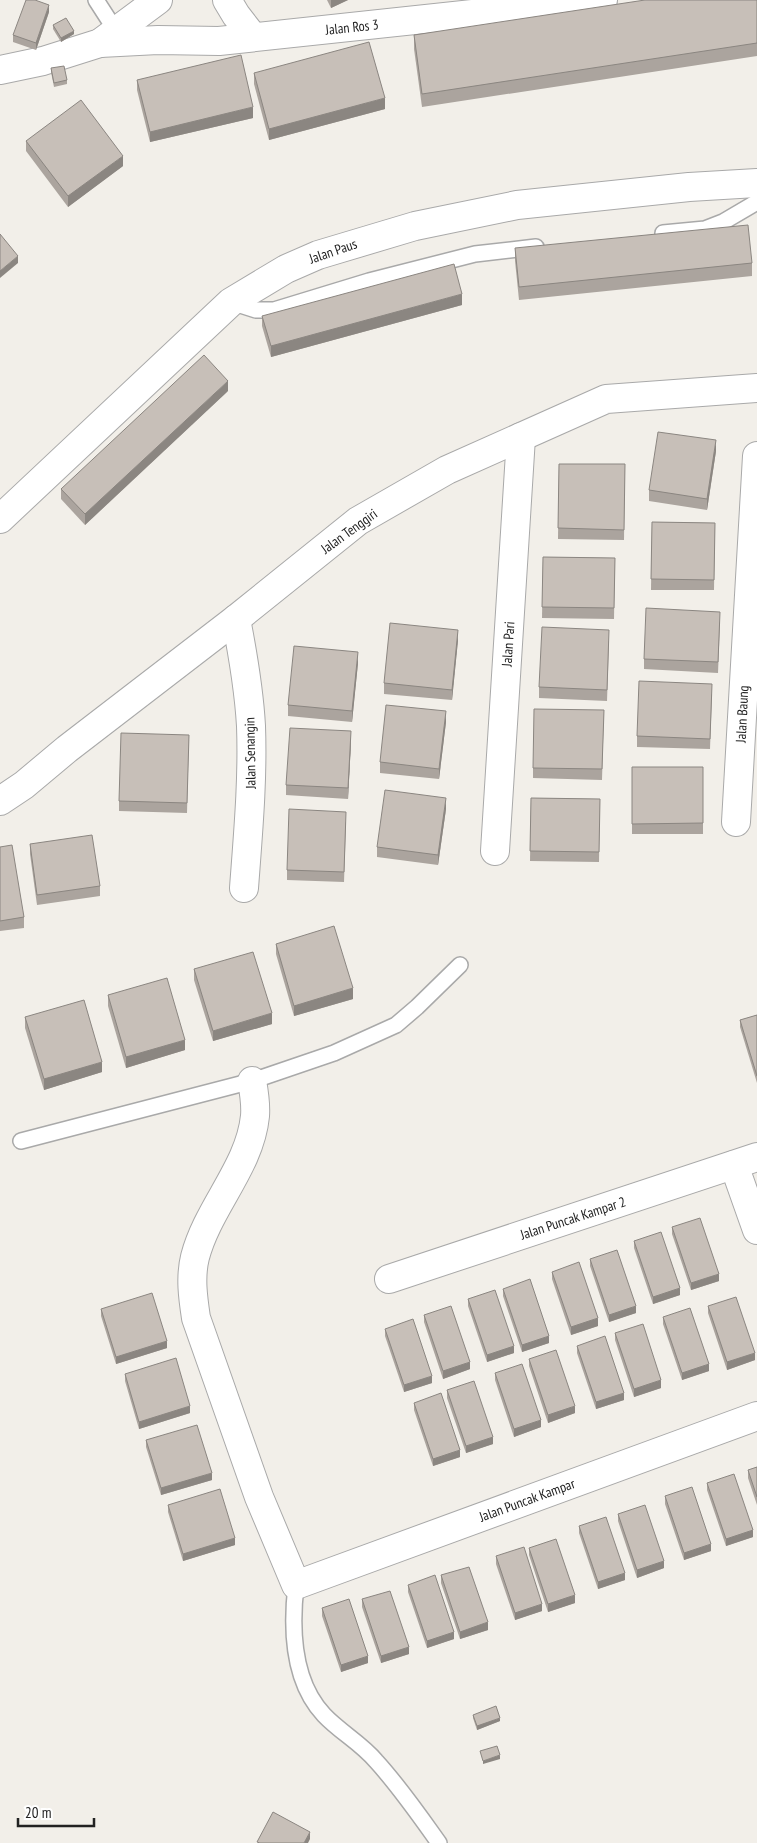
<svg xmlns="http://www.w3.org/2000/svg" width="757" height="1843" font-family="'PT Sans Narrow',sans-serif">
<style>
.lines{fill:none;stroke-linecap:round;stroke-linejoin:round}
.lane-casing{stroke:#a9a9a9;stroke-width:18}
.street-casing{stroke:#a9a9a9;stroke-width:30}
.lane{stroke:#fff;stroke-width:15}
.street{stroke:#fff;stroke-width:28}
.wall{fill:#aba49e}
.shaded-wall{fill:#8b8681}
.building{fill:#c7bfb8;stroke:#8b8681}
.labels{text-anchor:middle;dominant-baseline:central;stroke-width:4.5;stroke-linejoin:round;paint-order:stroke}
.street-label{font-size:14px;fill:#222;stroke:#fff}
</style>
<rect width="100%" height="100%" fill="#f2efe9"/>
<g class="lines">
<defs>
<g id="lane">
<polyline points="96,0 116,31"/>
<polyline points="663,233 705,229 723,222 757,202"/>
<polyline points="231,302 256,310 274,310 369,281 475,254 536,247"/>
<polyline points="21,1141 252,1081 334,1053 396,1025 417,1007 460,965"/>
<path d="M 296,1585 C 291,1628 292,1681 324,1715 C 340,1732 361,1743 376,1761 C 399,1786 419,1815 439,1843"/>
</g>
<g id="street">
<polyline points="227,0 236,15 253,37"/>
<polyline points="100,43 158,40 219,41 603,0"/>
<polyline points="0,70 43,61 100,43 158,0"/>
<polyline points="0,519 231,302 286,269 318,255 415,226 517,205 689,187 757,183"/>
<path d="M 236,619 C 243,655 249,690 251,726 C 253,780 248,834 244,888"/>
<polyline points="0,801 24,785 67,749 236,619 358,521 447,470 606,399 757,388"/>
<polyline points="736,822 757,456"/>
<polyline points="495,851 521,437"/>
<path d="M 252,1081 C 254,1092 256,1104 255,1116 C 250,1167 208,1207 195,1257 C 190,1277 193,1298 196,1318 L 259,1497 L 296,1585 L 757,1416"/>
<polyline points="734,1165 757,1230"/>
<polyline points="389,1279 757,1157"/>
</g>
</defs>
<!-- lane casing -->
<use href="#lane" class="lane-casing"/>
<!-- street casing -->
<use href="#street" class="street-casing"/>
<!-- lane -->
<use href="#lane" class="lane"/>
<!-- street -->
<use href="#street" class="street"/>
</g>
<!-- wall -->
<g class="wall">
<polygon points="327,0 348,0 331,8"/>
<polygon points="757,0 757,56 422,107 414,49 414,35"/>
<polygon points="49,12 36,50 13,42 13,35"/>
<polygon points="53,25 74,34 61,42 53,29"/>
<polygon points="51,68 67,80 67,84 54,87 51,72"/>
<polygon points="254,73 385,109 269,140 254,84"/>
<polygon points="137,80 253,118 150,142 137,90"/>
<polygon points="26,141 123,166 68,207 26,151"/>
<polygon points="515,248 752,263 752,276 519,300 515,261"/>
<polygon points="462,305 271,357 262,326 262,316"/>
<polygon points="228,391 85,525 61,499 61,489"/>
<polygon points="716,451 707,510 649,501 649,490"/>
<polygon points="559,464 625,464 624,540 558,539"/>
<polygon points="652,522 715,523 714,590 651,590"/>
<polygon points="543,557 615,558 614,619 542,618"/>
<polygon points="720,622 718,673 644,669 644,659"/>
<polygon points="458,640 452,700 384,694 384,683"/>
<polygon points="609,641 607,701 539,698 539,687"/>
<polygon points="358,663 352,722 288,716 288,705"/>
<polygon points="712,694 710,749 637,747 637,736"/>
<polygon points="604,710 602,780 533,778 533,768"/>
<polygon points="446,722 439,779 380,773 380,762"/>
<polygon points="189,735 187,813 119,811 119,801"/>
<polygon points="351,742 348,799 286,795 286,785"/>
<rect x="632" y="767" width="71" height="67"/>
<polygon points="531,798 600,799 599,862 530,861"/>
<polygon points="446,809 438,865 377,857 377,847"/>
<polygon points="346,822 344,882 287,880 287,870"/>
<polygon points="30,844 100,886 100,896 37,905 30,854"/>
<polygon points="0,847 24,917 24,928 0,931"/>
<polygon points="276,944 353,999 294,1016 276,954"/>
<polygon points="194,969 272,1024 213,1041 194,980"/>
<polygon points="108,995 185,1050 126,1068 108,1006"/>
<polygon points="757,1015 757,1083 740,1027 740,1020"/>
<polygon points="25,1017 102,1072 44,1090 25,1028"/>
<polygon points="672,1227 719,1281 691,1290 672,1234"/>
<polygon points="634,1241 680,1295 653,1304 634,1248"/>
<polygon points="590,1259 636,1313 609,1322 590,1266"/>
<polygon points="552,1272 598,1326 571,1335 552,1279"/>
<polygon points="503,1289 549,1343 522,1352 503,1296"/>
<polygon points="468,1299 514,1353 487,1362 468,1306"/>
<polygon points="708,1306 755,1360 727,1370 708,1313"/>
<polygon points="101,1309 167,1348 116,1364 101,1316"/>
<polygon points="424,1315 470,1369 443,1379 424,1322"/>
<polygon points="663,1317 709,1371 682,1380 663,1324"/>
<polygon points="385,1329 432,1383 404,1392 385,1336"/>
<polygon points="615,1333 661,1388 634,1397 615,1340"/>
<polygon points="577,1346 624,1400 596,1409 577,1353"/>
<polygon points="529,1359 575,1413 548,1423 529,1366"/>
<polygon points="495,1373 541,1427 514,1437 495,1380"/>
<polygon points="125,1374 190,1413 139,1429 125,1381"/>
<polygon points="447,1390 493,1444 466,1453 447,1398"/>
<polygon points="414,1403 460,1457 433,1466 414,1410"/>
<polygon points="146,1440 212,1480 161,1495 146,1447"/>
<polygon points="757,1467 757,1505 748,1478 748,1470"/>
<polygon points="707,1483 753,1537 726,1546 707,1490"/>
<polygon points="665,1496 711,1551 684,1560 665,1504"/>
<polygon points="168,1505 235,1545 183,1561 168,1512"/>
<polygon points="618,1514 664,1568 637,1578 618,1521"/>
<polygon points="579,1526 625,1580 598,1589 579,1533"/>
<polygon points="529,1548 575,1603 548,1612 529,1555"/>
<polygon points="496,1556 542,1611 515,1620 496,1564"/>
<polygon points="441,1575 488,1630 460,1639 441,1583"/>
<polygon points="408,1585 454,1639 427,1648 408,1592"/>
<polygon points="362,1599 409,1654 381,1663 362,1607"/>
<polygon points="322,1608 368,1663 341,1672 322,1616"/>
<polygon points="473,1715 500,1721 477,1730 473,1718"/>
</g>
<!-- shaded-wall -->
<g class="shaded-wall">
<polygon points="331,0 348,0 331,8"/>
<polygon points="49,5 49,12 36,50 36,43"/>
<polygon points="74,31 74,34 61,42 61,38"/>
<polygon points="385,98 385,109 269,140 269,129"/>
<polygon points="253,107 253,118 150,142 150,132"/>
<polygon points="123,156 123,166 68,207 68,196"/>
<polygon points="18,256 18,263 0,278 0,271"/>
<polygon points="462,294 462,305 271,357 271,346"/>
<polygon points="228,381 228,391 85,525 85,514"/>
<polygon points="716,440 716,451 707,510 707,499"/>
<polygon points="458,630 458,640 452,700 452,690"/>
<polygon points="358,652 358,663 352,722 352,711"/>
<polygon points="446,711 446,722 439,779 439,769"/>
<polygon points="351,731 351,742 348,799 348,788"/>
<polygon points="446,798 446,809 438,865 438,855"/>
<polygon points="353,988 353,999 294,1016 294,1006"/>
<polygon points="272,1013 272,1024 213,1041 213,1031"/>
<polygon points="185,1040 185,1050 126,1068 126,1057"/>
<polygon points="102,1062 102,1072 44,1090 44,1079"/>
<polygon points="719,1274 719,1281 691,1290 691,1283"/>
<polygon points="680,1288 680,1295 653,1304 653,1297"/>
<polygon points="636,1306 636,1313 609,1322 609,1315"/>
<polygon points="598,1318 598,1326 571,1335 571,1327"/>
<polygon points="549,1336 549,1343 522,1352 522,1345"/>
<polygon points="167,1341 167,1348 116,1364 116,1357"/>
<polygon points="514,1346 514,1353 487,1362 487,1355"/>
<polygon points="755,1353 755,1360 727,1370 727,1362"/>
<polygon points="470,1362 470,1369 443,1379 443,1371"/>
<polygon points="709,1364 709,1371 682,1380 682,1373"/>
<polygon points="432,1376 432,1383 404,1392 404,1385"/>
<polygon points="661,1380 661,1388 634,1397 634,1389"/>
<polygon points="624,1393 624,1400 596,1409 596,1402"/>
<polygon points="190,1406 190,1413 139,1429 139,1422"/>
<polygon points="575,1406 575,1413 548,1423 548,1415"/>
<polygon points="541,1420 541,1427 514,1437 514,1429"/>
<polygon points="493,1437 493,1444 466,1453 466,1446"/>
<polygon points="460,1450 460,1457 433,1466 433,1459"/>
<polygon points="212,1473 212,1480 161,1495 161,1488"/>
<polygon points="753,1530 753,1537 726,1546 726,1539"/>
<polygon points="235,1538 235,1545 183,1561 183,1554"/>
<polygon points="711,1544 711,1551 684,1560 684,1553"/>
<polygon points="664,1561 664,1568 637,1578 637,1570"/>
<polygon points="625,1573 625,1580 598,1589 598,1582"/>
<polygon points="575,1595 575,1603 548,1612 548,1604"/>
<polygon points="542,1604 542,1611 515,1620 515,1613"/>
<polygon points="488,1622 488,1630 460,1639 460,1632"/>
<polygon points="454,1632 454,1639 427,1648 427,1641"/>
<polygon points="409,1647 409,1654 381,1663 381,1656"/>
<polygon points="368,1656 368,1663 341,1672 341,1665"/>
<polygon points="500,1718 500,1721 477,1730 477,1726"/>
<polygon points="500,1755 500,1759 483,1764 483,1761"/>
<polygon points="310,1832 310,1839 308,1843 304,1843"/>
</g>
<!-- building -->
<g class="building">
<polygon points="26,0 35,0 49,5 36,43 13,35"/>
<polygon points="645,0 757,0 757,43 422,94 414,35"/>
<polygon points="66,18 74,31 61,38 53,25"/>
<polygon points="369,42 385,98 269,129 254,73"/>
<polygon points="241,55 253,107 150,132 137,80"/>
<polygon points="64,66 67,80 54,83 51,68"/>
<polygon points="81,100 123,156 68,196 26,141"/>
<polygon points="748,225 752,263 519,287 515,248"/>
<polygon points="0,234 18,256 0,271"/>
<polygon points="454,264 462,294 271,346 262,316"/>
<polygon points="204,355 228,381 85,514 61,489"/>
<polygon points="658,432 716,440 707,499 649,490"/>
<polygon points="559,464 625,464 624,530 558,528"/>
<polygon points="652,522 715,523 714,580 651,579"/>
<polygon points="543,557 615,558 614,608 542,607"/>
<polygon points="646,608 720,612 718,662 644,659"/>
<polygon points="390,623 458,630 452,690 384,683"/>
<polygon points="542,627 609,630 607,690 539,687"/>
<polygon points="294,646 358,652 352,711 288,705"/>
<polygon points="639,681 712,684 710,739 637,736"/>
<polygon points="386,705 446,711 439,769 380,762"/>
<polygon points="534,709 604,710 602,769 533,768"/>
<polygon points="290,728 351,731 348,788 286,785"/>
<polygon points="121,733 189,735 187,803 119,801"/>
<polygon points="632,767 703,767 703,823 632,824"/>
<polygon points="385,790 446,798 438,855 377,847"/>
<polygon points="531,798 600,799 599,852 530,851"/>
<polygon points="289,809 346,812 344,872 287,870"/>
<polygon points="92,835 100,886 37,895 30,844"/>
<polygon points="12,845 24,917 0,921 0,847"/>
<polygon points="334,926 353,988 294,1006 276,944"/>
<polygon points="253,952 272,1013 213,1031 194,969"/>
<polygon points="167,978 185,1040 126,1057 108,995"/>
<polygon points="84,1000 102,1062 44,1079 25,1017"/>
<polygon points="757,1015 757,1076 740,1020"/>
<polygon points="700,1218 719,1274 691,1283 672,1227"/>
<polygon points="661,1232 680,1288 653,1297 634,1241"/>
<polygon points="617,1250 636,1306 609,1315 590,1259"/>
<polygon points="579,1262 598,1318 571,1327 552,1272"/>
<polygon points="530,1279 549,1336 522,1345 503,1289"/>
<polygon points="495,1290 514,1346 487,1355 468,1299"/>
<polygon points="152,1293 167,1341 116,1357 101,1309"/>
<polygon points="736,1297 755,1353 727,1362 708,1306"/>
<polygon points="451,1306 470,1362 443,1371 424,1315"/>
<polygon points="690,1308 709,1364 682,1373 663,1317"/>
<polygon points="413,1319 432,1376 404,1385 385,1329"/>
<polygon points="643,1324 661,1380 634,1389 615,1333"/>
<polygon points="605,1336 624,1393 596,1402 577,1346"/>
<polygon points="556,1350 575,1406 548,1415 529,1359"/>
<polygon points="176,1358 190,1406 139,1422 125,1374"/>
<polygon points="522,1364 541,1420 514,1429 495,1373"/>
<polygon points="474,1381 493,1437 466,1446 447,1390"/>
<polygon points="441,1393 460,1450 433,1459 414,1403"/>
<polygon points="197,1425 212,1473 161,1488 146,1440"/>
<polygon points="757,1467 757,1497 748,1470"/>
<polygon points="734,1474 753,1530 726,1539 707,1483"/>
<polygon points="692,1487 711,1544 684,1553 665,1496"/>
<polygon points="220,1489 235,1538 183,1554 168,1505"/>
<polygon points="645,1505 664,1561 637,1570 618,1514"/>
<polygon points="606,1517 625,1573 598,1582 579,1526"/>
<polygon points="556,1539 575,1595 548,1604 529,1548"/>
<polygon points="524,1547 542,1604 515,1613 496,1556"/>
<polygon points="469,1567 488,1622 460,1632 441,1575"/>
<polygon points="435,1575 454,1632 427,1641 408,1585"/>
<polygon points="390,1591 409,1647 381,1656 362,1599"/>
<polygon points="349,1599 368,1656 341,1665 322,1608"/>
<polygon points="496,1706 500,1718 477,1726 473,1715"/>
<polygon points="497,1746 500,1755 483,1761 480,1751"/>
<polygon points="273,1812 310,1832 304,1843 260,1843 257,1842"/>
</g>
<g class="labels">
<!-- street labels -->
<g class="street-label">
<text transform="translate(352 27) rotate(-6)">Jalan Ros 3</text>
<text transform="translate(333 251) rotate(-19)">Jalan Paus</text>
<text transform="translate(349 531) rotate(-36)">Jalan Tenggiri</text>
<text transform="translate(508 644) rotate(-86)">Jalan Pari</text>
<text transform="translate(742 714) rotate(-87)">Jalan Baung</text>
<text transform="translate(250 753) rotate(-91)">Jalan Senangin</text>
<text transform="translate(573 1218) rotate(-18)">Jalan Puncak Kampar 2</text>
<text transform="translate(527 1500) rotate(-20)">Jalan Puncak Kampar</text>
</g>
</g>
<!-- scale -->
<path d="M18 1818v8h76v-8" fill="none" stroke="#222222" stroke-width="2.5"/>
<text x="25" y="1818" font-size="15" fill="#222222" stroke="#ffffff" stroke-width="4" paint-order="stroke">20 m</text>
</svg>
